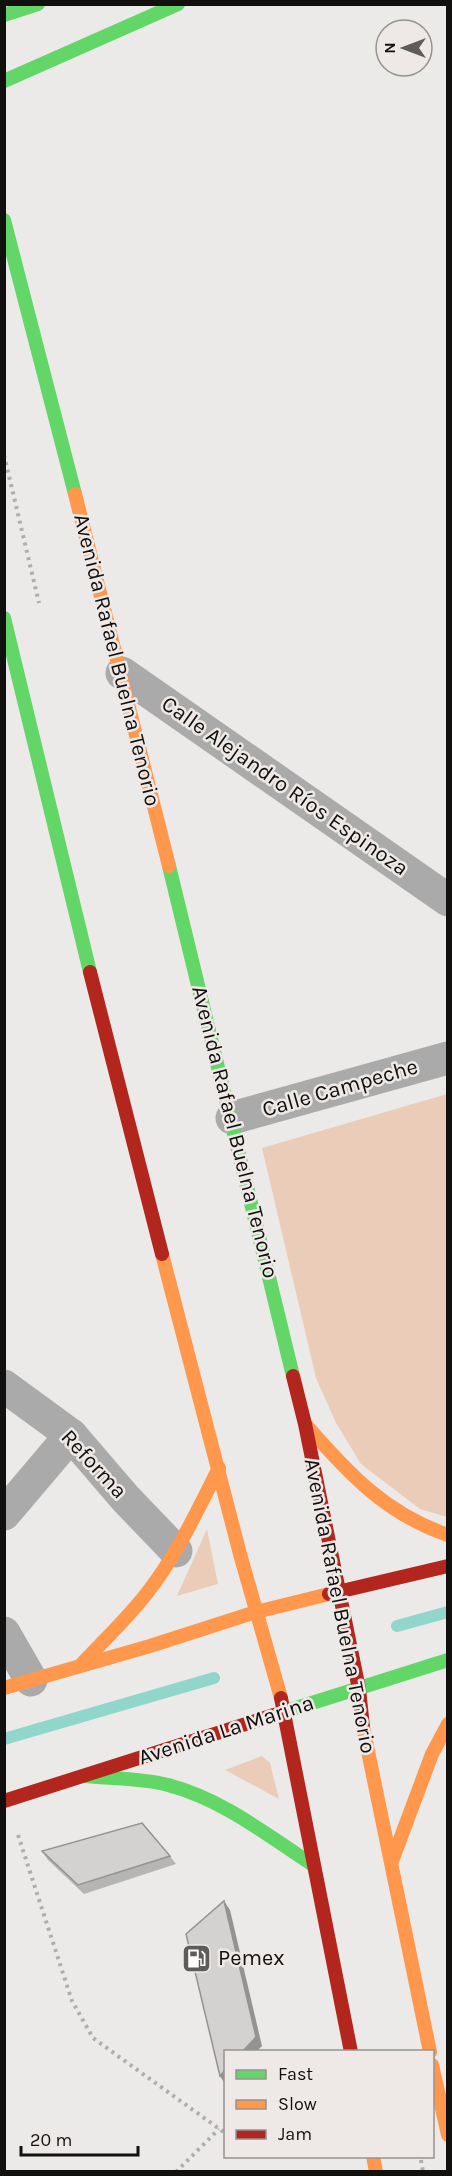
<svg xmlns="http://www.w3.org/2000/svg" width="452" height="2176" font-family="Karla,sans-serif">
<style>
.green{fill:#ebccb9}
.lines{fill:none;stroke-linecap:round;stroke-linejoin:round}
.stream{stroke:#91d6cb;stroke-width:12}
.path{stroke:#b0aeac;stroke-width:4;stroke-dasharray:3 4.5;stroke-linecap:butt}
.street{stroke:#abaaaa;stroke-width:33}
.fast{stroke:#63d668;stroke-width:14}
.slow{stroke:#ff974d;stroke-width:14}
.jam{stroke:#b3261e;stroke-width:14}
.wall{fill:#b5b5b3}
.shaded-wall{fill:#949392}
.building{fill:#d3d2d0;stroke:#949392;stroke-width:1.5}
.labels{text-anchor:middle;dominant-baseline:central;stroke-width:5;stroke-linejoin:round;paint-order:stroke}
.street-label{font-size:22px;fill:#11100f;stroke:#eee9e6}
.poi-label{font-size:22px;fill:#11100f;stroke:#eee9e6;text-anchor:start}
</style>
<rect width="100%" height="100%" fill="#eceae8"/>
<!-- green -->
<g class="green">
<polygon points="447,1094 447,1517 420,1509 361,1464 336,1423 316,1378 262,1148"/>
<polygon points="207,1529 218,1584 177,1596"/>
<polygon points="262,1756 270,1763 279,1799 225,1770"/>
</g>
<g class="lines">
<!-- stream -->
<g class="stream">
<polyline points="397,1626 448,1612"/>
<polyline points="4,1739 214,1678"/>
</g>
<!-- path -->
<g class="path">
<polyline points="4,455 39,603"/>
<polyline points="18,1835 72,2001 93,2038 225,2133"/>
<polyline points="284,2156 296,2156"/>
<polyline points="421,2160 423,2172"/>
<polyline points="176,2172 219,2129"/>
</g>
<!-- street -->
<g class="street">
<polyline points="122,673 448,900"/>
<polyline points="232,1118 448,1058"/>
<polyline points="4,1386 71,1435 126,1499 176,1551"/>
<polyline points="4,1514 71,1435"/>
<polyline points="4,1633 31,1680"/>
</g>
<!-- fast -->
<g class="fast">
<polyline points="4,15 38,4"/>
<polyline points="4,81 178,4"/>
<polyline points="4,220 75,494"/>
<polyline points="4,618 90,972"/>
<polyline points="169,866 293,1376"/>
<polyline points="274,1715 448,1660"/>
<path d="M 86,1776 C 113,1779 142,1778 168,1785 C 222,1799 267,1835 313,1865"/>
</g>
<!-- slow -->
<g class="slow">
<polyline points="75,494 169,866"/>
<polyline points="162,1254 240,1554 281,1698"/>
<path d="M 307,1426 C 349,1474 386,1514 448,1535"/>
<path d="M 81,1665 C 103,1641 127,1619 147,1593 C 177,1555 197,1511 219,1468"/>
<polyline points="4,1688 150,1646 256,1612 329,1594"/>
<polyline points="363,1727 430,2052"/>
<polyline points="392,1861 432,1754 448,1724"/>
<polyline points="432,2065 448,2135"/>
<polyline points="373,2156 376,2172"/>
</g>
<!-- jam -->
<g class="jam">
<polyline points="90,972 162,1254"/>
<polyline points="293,1376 305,1424 359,1689 363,1727"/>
<polyline points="329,1594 448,1566"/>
<polyline points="281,1698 351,2052"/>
<polyline points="4,1801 274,1715"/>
</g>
</g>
<!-- wall -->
<polygon class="wall" points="42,1851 170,1856 176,1864 84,1894 48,1860"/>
<!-- shaded-wall -->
<g class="shaded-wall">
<polygon points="224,1901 230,1910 262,2046 256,2052 242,2052"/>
<polygon points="225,2070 225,2084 220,2076"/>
</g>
<!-- building -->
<g class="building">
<polygon points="142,1823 170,1856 78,1885 42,1851"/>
<polygon points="224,1901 256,2037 242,2052 225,2052 225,2070 220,2076 186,1934"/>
</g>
<!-- icons -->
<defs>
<symbol id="fuel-square" viewBox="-11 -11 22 22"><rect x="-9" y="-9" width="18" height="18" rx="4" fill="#5e5c5b" stroke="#eee9e6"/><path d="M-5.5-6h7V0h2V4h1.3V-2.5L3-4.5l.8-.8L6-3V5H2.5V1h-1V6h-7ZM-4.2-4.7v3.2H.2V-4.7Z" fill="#fff"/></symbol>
</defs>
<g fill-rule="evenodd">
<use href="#fuel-square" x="180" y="1942" width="33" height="33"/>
</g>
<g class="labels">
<!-- street labels -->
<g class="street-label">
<text transform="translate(117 660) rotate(76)">Avenida Rafael Buelna Tenorio</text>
<text transform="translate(285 786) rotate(35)">Calle Alejandro Ríos Espinoza</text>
<text transform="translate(340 1088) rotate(-16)">Calle Campeche</text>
<text transform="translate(235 1132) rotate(76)">Avenida Rafael Buelna Tenorio</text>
<text transform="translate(94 1464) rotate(47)">Reforma</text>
<text transform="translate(340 1606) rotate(79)">Avenida Rafael Buelna Tenorio</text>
<text transform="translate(226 1730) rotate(-18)">Avenida La Marina</text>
</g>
<!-- poi labels -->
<g class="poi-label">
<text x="218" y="1958">Pemex</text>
</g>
</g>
<!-- border -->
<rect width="452" height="2176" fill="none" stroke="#11100f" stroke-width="12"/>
<!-- legend -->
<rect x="224" y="2050" width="210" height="108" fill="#eee9e6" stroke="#969290" stroke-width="1.5"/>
<rect x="236" y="2070" width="30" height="9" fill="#63d668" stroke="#969290" stroke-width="1.5"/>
<text x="278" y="2080" font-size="18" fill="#11100f">Fast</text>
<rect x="236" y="2100" width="30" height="9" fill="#ff974d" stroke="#969290" stroke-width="1.5"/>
<text x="278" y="2110" font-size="18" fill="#11100f">Slow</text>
<rect x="236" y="2130" width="30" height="9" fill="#b3261e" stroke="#969290" stroke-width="1.5"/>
<text x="278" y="2140" font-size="18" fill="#11100f">Jam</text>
<!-- north arrow -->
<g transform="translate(404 48) rotate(270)"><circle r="28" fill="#eee9e6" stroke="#969290" stroke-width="1.5"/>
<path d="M0-4.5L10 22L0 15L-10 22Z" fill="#5e5c5b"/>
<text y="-9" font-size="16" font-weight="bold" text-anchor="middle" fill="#11100f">N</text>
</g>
<!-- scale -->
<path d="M21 2146v9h117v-9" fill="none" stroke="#11100f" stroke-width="3"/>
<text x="30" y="2146" font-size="18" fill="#11100f" stroke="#eee9e6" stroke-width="4.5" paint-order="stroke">20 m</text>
</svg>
